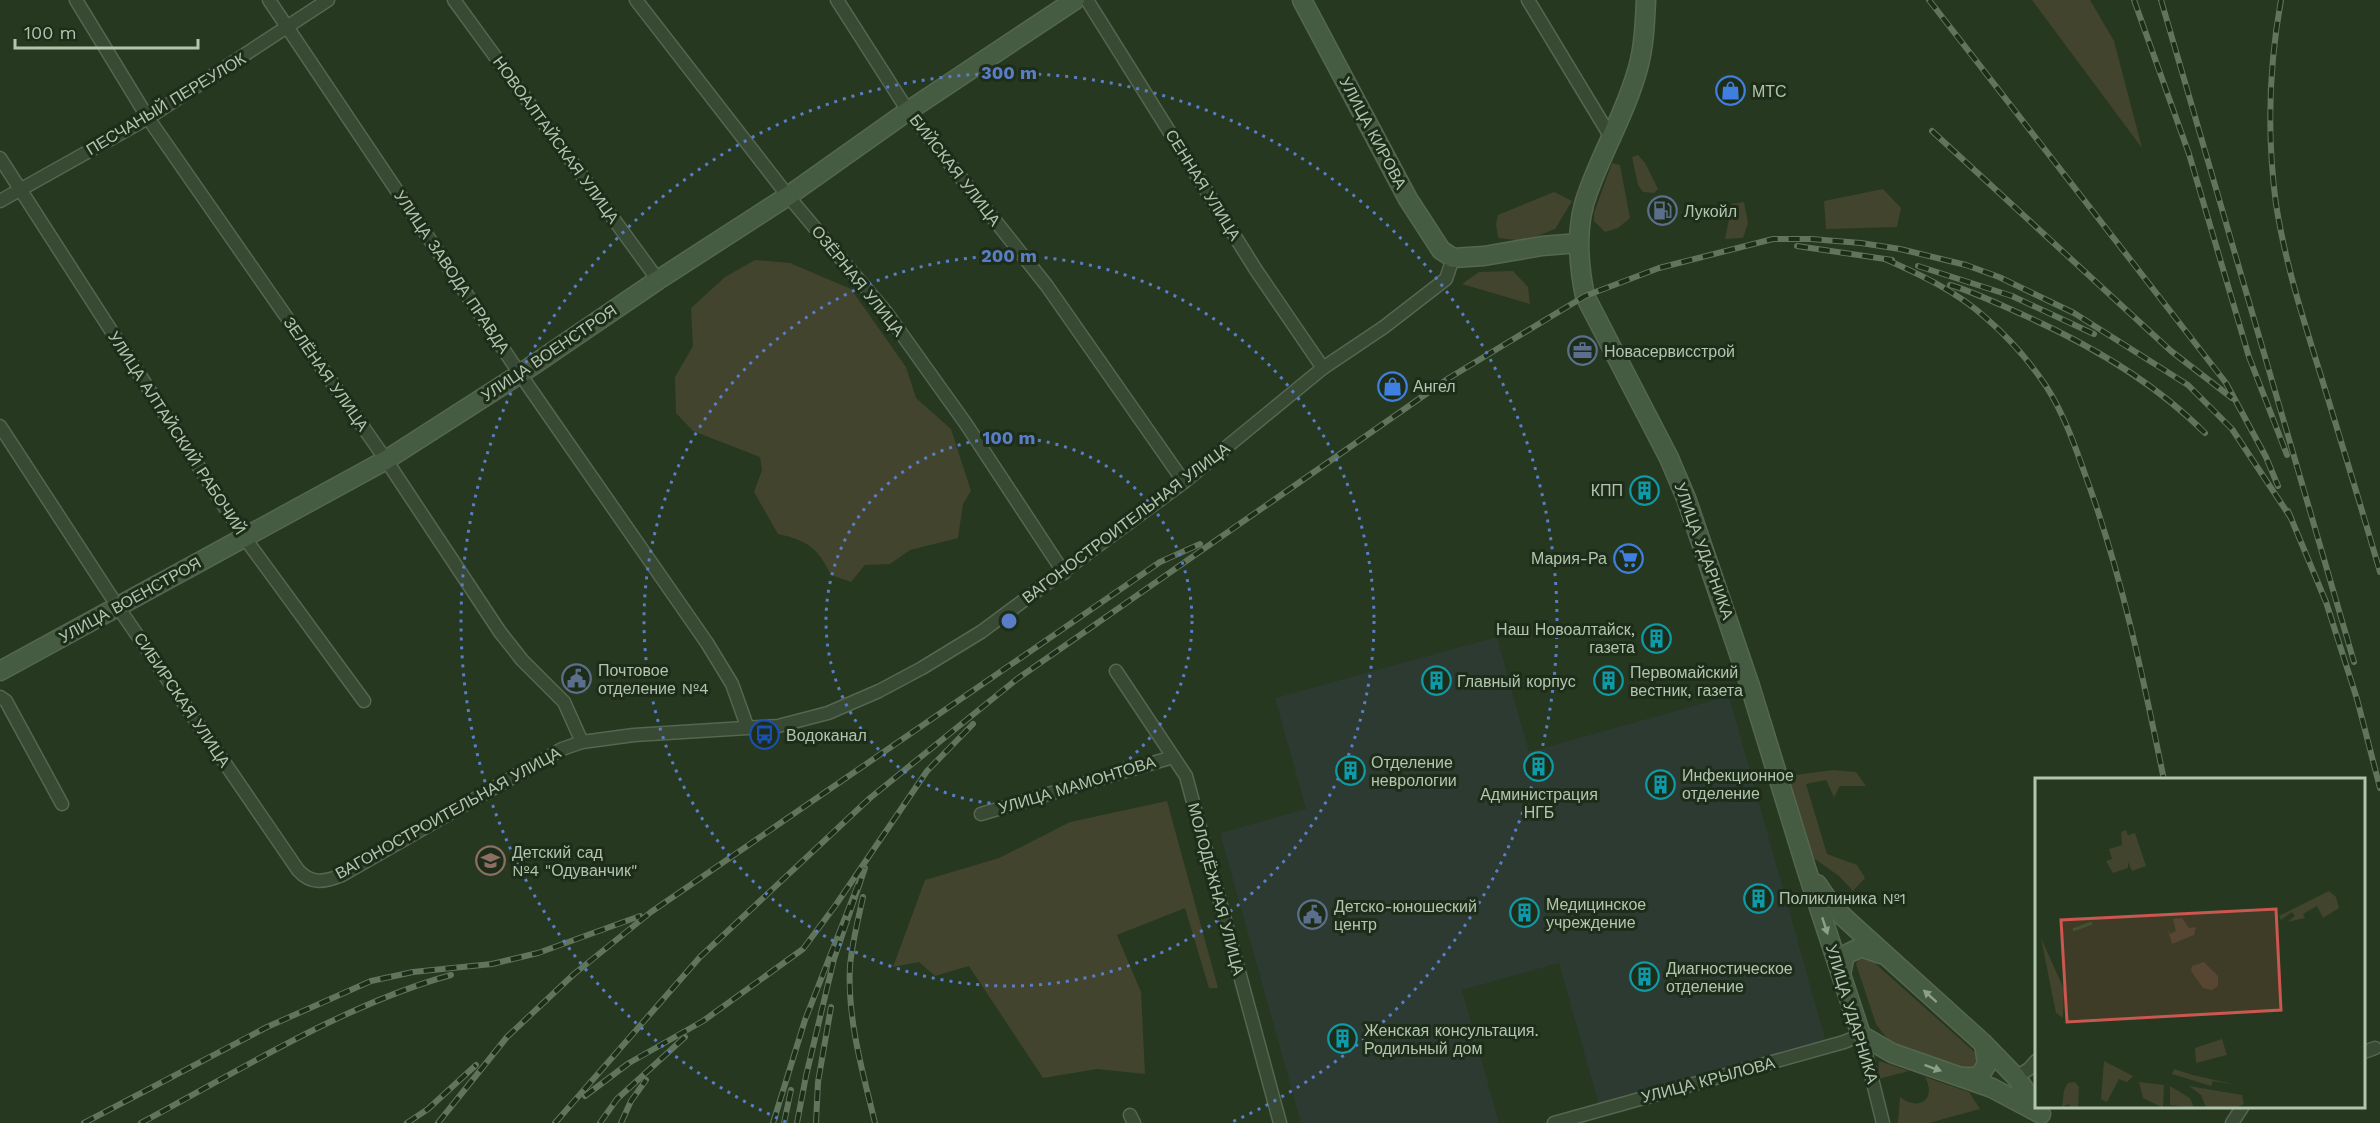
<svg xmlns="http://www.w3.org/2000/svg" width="2380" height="1123" font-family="'Work Sans',sans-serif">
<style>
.medical{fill:#2c3a31}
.green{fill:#42442d}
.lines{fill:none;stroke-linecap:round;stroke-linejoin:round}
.street-casing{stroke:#556651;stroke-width:15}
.secondary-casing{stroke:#556651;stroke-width:21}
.street{stroke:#384934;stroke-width:12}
.secondary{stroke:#465c42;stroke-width:18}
.rail-casing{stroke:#60755b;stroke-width:6}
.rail{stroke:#1d2d1a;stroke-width:4;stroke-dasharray:11;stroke-linecap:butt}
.oneway{fill:#8ca088}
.ring{fill:none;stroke:#597ec7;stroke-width:3;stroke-dasharray:3 6}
.labels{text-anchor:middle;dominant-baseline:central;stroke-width:6;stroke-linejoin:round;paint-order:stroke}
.poi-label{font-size:16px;fill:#b2c5ae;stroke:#1d2d1a;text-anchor:start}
.street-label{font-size:16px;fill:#b2c5ae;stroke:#1d2d1a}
.inset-river{fill:none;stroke:#305128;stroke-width:3}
.view{fill:#cb5750;fill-opacity:0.15;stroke:#cb5750;stroke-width:3}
.inset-edge{fill:none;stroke:#b2c5ae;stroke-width:3}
.centre{fill:#597ec7;stroke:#1d2d1a;stroke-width:3}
.ring-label{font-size:18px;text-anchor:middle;font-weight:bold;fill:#597ec7;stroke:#1d2d1a;stroke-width:6;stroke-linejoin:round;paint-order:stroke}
</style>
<rect width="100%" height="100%" fill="#263820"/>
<!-- medical -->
<polygon class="medical" points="1497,637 1529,752 1729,696 1826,1042 1599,1105 1559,963 1462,990 1499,1123 1301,1123 1220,833 1306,809 1275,698"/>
<!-- green -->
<g class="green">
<polygon points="2032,0 2090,0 2114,41 2142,148"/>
<polygon points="1638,155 1645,163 1658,189 1654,193 1643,192 1638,185 1632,157"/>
<polygon points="1612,163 1620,165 1630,218 1618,228 1605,232 1594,221 1594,213"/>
<polygon points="1883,189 1901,208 1897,227 1826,229 1824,201"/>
<polygon points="1554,192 1572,201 1555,229 1525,241 1498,238 1496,224 1498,215"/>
<polygon points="1744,202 1748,223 1743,238 1725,239 1732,204"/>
<path d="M 755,260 L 790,263 L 851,289 L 906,367 L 916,398 L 951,429 L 971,491 L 963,504 L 958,538 L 910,550 L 890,564 L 865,565 L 851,582 L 831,575 C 817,547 808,541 778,534 L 754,492 L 762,470 L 760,457 L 693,431 L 676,413 L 675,377 L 693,346 L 691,308 L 725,277 Z"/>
<polygon points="1513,271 1528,287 1530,304 1462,284 1479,272"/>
<polygon points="1833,770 1856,772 1866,786 1840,786 1834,797 1826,780 1806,784 1827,854 1857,865 1865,878 1853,891 1839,876 1812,857 1788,776"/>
<polygon points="1167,801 1218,988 1209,988 1185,908 1117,935 1141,992 1145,1074 1097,1069 1043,1078 969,966 935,976 919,962 893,967 925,880 999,858 1070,822"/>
<polygon points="1859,958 1869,958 1979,1056 1978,1067 1970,1073 1896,1047 1885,1036 1876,1024 1856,964"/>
<polygon points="1879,1061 1909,1071 1878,1079"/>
<path d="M 1925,1077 L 1969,1092 L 1980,1109 L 1929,1123 L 1898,1123 L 1900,1097 C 1919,1112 1937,1099 1925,1077 Z"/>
</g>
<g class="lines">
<defs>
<g id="street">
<polyline points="76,0 148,118 386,460 500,632 522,660 564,702 582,742"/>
<polyline points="269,0 520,374 707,643 732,684 747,726"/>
<polyline points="454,0 658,280"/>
<polyline points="636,0 788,196 886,312 966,424 1064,573"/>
<polyline points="837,0 908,111 1047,286 1184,482"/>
<polyline points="1087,0 1256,270 1323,368"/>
<polyline points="1528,0 1612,139"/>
<polyline points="0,158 244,537 364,701"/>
<polyline points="0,201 148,118 328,0"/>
<path d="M 0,426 L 118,607 L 298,870 C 311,885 325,882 342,875 L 562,749 L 582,742 L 634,735 L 778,726 L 828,713 L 879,691 L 922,668 L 981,632 L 1184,482 L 1323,368 L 1384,327 L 1446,279 L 1453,258"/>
<polyline points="1116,671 1186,776 1280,1123"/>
<polyline points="0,697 6,701 62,804"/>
<polyline points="981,814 1173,757"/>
<polyline points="2364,1052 2375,1048"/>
<polyline points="2016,1077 2029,1069 2036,1061"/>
<polyline points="1130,1115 1134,1123"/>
<polyline points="1554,1123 1844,1042 1861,1035 1883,1123"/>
<polyline points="2232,1123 2243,1106"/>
</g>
<g id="secondary">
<polyline points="1302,0 1408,199 1441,250 1453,258 1484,256 1542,246 1579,243"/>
<path d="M 1646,0 C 1645,22 1644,47 1638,68 C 1626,112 1603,150 1588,192 C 1575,225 1578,262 1585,296 L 1669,458 L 1686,498 L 1750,686 L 1807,871 L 1861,1035 L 1892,1053 L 1992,1088 L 2041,1114"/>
<polyline points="0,671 386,460 520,374 658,280 788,196 908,111 1075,0"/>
<polyline points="1817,884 1832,906 1849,922 1984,1044 2016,1077 2036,1106"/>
<polyline points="1841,974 1845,955 1861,947 1881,954"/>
<polyline points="1961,1077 1979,1077 1987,1064 1984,1044"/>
</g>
</defs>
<!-- street casing -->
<use href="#street" class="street-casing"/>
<!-- secondary casing -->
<use href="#secondary" class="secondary-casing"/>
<!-- street -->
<use href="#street" class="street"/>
<!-- secondary -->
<use href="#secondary" class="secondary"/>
<defs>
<g id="rail">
<polyline points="1929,0 2226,383 2266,457 2278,486"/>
<polyline points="2134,0 2189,154 2249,357 2287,455"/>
<polyline points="2161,0 2354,662"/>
<path d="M 2281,0 C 2269,66 2267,137 2276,204 C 2285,262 2303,319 2321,376 C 2341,441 2361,506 2380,572"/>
<polyline points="1932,131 2171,351 2232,398"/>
<polyline points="1797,246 1892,260"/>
<path d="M 1885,259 C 1921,275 1956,291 1986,318 C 2008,337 2030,362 2046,386 C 2064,414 2075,446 2086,477 C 2122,575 2143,677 2164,780"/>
<polyline points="1918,266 2012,296 2094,334"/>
<path d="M 1950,285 C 1974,292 1996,303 2019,313 C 2087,343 2152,380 2205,433"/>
<polyline points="2288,511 2326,602 2357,699 2380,788"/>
<path d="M 863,897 C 858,920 852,943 850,966 C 847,1019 863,1073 875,1123"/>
<polyline points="585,1096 629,1063 703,1021 803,949 835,906 927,771 973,724"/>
<polyline points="84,1123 267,1027 371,981 413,972 492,964 538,953 640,916"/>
<path d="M 141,1123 C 239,1071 345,1004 451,975"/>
<polyline points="407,1123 428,1109 476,1065"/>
<polyline points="438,1123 507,1037 574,974 651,912 1160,562 1200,544"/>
<polyline points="555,1123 700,957 870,798 1017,679 1449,378 1585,296 1659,268 1773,239 1811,239 1861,243 1900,249 1966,265 1999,277 2074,313 2188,385 2232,429 2291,518"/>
<polyline points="600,1123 617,1099 685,1037"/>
<polyline points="621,1123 631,1101 646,1080"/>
<polyline points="773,1123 805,1020 861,877"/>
<polyline points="784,1123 791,1090"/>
<polyline points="797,1123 806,1076 834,959 865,868"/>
<polyline points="816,1123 818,1082 831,1007"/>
</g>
</defs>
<!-- rail casing -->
<use href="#rail" class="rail-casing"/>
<!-- rail -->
<use href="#rail" class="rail"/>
</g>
<!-- one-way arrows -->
<defs><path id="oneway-solid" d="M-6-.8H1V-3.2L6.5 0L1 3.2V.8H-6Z" transform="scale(1.5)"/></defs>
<g class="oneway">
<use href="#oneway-solid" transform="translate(1825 926) rotate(72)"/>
<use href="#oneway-solid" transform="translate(1930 996) rotate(-138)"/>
<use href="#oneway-solid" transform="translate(1933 1068) rotate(20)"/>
</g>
<!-- distance rings -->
<g class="ring">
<circle cx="1009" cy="621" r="183"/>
<circle cx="1009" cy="621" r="365"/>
<path d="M786 1122A548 548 0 1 1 1232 1122"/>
</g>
<!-- icons -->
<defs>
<symbol id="shop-ring" viewBox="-11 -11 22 22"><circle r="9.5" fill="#1d2d1a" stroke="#3f7fe0" stroke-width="1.5"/><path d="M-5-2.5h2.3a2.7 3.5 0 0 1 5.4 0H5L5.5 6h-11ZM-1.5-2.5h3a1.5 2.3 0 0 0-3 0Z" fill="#3f7fe0"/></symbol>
<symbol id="fuel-ring" viewBox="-11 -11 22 22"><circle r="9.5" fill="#1d2d1a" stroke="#5c6f8a" stroke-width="1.5"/><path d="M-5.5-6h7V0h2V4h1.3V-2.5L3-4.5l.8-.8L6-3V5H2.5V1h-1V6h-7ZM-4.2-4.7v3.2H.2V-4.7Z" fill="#5c6f8a"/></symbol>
<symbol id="office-ring" viewBox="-11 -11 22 22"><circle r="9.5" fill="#1d2d1a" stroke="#5c6f8a" stroke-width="1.5"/><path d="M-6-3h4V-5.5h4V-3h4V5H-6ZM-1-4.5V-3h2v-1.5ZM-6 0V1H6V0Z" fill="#5c6f8a"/></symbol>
<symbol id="building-ring" viewBox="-11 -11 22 22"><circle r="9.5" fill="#1d2d1a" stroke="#0f9aa8" stroke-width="1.5"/><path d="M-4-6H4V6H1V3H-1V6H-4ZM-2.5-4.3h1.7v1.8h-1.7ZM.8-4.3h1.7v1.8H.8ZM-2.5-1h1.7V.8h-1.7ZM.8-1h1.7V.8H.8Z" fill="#0f9aa8"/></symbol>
<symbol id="supermarket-ring" viewBox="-11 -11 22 22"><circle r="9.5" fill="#1d2d1a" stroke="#3f7fe0" stroke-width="1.5"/><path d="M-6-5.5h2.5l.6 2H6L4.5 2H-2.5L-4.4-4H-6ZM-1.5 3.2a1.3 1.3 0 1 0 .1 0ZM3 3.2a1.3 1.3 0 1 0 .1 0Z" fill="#3f7fe0"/></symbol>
<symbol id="civic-ring" viewBox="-11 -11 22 22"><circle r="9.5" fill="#1d2d1a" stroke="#5c6f8a" stroke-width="1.5"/><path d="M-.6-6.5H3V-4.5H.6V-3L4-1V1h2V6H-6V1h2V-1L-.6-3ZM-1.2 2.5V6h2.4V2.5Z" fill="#5c6f8a"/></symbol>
<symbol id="bus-ring" viewBox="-11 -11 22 22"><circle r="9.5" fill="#1d2d1a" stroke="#1a4fb4" stroke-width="1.5"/><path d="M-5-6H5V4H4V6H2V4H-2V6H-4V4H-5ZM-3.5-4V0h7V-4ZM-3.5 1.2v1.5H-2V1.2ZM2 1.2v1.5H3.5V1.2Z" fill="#1a4fb4"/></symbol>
<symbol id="school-ring" viewBox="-11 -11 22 22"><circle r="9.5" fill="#1d2d1a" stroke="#8d6e63" stroke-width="1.5"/><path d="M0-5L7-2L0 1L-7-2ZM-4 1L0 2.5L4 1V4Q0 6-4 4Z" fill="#8d6e63"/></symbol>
</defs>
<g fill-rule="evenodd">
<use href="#shop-ring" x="1714" y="74" width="33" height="33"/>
<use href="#fuel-ring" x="1646" y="194" width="33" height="33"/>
<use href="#office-ring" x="1566" y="334" width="33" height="33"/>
<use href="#shop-ring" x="1376" y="370" width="33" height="33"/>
<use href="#building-ring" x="1628" y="474" width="33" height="33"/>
<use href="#supermarket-ring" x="1612" y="542" width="33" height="33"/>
<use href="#building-ring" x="1640" y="622" width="33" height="33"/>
<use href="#civic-ring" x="560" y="662" width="33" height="33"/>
<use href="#building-ring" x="1420" y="664" width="33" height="33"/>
<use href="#building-ring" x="1592" y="664" width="33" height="33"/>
<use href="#bus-ring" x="748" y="718" width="33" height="33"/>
<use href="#building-ring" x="1522" y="750" width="33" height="33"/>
<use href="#building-ring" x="1334" y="754" width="33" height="33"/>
<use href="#building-ring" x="1644" y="768" width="33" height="33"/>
<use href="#school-ring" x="474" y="844" width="33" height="33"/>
<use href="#building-ring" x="1742" y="882" width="33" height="33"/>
<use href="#building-ring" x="1508" y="896" width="33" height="33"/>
<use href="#civic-ring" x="1296" y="898" width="33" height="33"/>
<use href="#building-ring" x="1628" y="960" width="33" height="33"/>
<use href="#building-ring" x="1326" y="1022" width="33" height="33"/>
</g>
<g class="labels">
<!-- poi labels -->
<g class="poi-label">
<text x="1752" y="91">МТС</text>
<text x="1684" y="211">Лукойл</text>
<text x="1604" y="351">Новасервисстрой</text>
<text x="1413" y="386">Ангел</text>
<text x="1623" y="490" text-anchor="end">КПП</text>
<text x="1607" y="558" text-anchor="end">Мария-Ра</text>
<text x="1635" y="629" text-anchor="end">Наш Новоалтайск,<tspan x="1635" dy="18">газета</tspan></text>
<text x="598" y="670">Почтовое<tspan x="598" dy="18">отделение №4</tspan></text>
<text x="1630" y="672">Первомайский<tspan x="1630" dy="18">вестник, газета</tspan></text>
<text x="1457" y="681">Главный корпус</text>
<text x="786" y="735">Водоканал</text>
<text x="1371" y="762">Отделение<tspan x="1371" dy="18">неврологии</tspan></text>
<text x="1682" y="775">Инфекционное<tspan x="1682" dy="18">отделение</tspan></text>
<text x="1539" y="794" text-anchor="middle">Администрация<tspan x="1539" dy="18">НГБ</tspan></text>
<text x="512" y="852">Детский сад<tspan x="512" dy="18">№4 "Одуванчик"</tspan></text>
<text x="1779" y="898">Поликлиника №1</text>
<text x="1546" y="904">Медицинское<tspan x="1546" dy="18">учреждение</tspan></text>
<text x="1334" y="906">Детско-юношеский<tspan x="1334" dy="18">центр</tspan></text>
<text x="1666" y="968">Диагностическое<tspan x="1666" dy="18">отделение</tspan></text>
<text x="1364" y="1030">Женская консультация.<tspan x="1364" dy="18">Родильный дом</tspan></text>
</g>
<!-- street labels -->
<g class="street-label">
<text transform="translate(166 104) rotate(-31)">ПЕСЧАНЫЙ ПЕРЕУЛОК</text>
<text transform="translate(1373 133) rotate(62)">УЛИЦА КИРОВА</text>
<text transform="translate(556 140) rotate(54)">НОВОАЛТАЙСКАЯ УЛИЦА</text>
<text transform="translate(955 170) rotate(52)">БИЙСКАЯ УЛИЦА</text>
<text transform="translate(1203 185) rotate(58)">СЕННАЯ УЛИЦА</text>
<text transform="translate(452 272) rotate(56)">УЛИЦА ЗАВОДА ПРАВДА</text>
<text transform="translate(858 281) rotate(51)">ОЗЁРНАЯ УЛИЦА</text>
<text transform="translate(549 353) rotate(-34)">УЛИЦА ВОЕНСТРОЯ</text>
<text transform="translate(326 374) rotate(55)">ЗЕЛЁНАЯ УЛИЦА</text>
<text transform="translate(177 433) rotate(57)">УЛИЦА АЛТАЙСКИЙ РАБОЧИЙ</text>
<text transform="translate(1126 523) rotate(-37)">ВАГОНОСТРОИТЕЛЬНАЯ УЛИЦА</text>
<text transform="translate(1704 551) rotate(70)">УЛИЦА УДАРНИКА</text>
<text transform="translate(130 600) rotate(-29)">УЛИЦА ВОЕНСТРОЯ</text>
<text transform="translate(182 700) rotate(56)">СИБИРСКАЯ УЛИЦА</text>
<text transform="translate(1077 785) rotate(-17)">УЛИЦА МАМОНТОВА</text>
<text transform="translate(448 813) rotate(-29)">ВАГОНОСТРОИТЕЛЬНАЯ УЛИЦА</text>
<text transform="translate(1216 889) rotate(75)">МОЛОДЁЖНАЯ УЛИЦА</text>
<text transform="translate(1852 1014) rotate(73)">УЛИЦА УДАРНИКА</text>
<text transform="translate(1708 1080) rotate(-15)">УЛИЦА КРЫЛОВА</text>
</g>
</g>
<!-- overview -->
<g transform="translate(2035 778)">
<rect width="330" height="330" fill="#263820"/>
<path d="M 91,52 L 93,57 L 100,55 L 111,88 L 97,93 L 93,84 L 93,90 L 78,95 L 71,83 L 77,81 L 74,71 L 87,67 L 86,54 ZM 294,113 L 301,119 L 304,130 L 288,140 L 282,128 L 268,136 L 270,140 L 252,144 L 260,138 L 257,134 L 246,142 L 244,138 ZM 147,140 L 154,150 L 161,149 L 159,157 L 137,166 L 132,149 L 135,156 L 141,153 L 138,141 ZM 6,160 L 29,211 L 28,240 L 21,235 ZM 169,184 L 183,198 L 183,208 L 177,212 L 168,210 L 156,193 L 157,188 ZM 187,261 L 192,277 L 161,285 L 160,270 ZM 69,283 L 98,298 L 92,304 L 84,301 L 72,324 L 66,321 ZM 139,291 L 158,297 L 202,307 L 178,303 L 176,308 L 137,296 ZM 40,304 L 44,309 L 43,330 L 36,330 L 34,326 L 27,329 L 29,312 L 33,305 ZM 104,304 L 129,307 L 128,330 L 108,320 ZM 135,308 L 155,320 L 159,330 L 135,327 ZM 154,308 L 207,317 L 209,326 L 201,330 L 171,330 L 166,317 Z" fill="#42442d"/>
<path class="inset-river" d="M 38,152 L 57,145"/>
<path class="view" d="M 241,131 L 246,232 L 32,244 L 26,142 Z"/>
<rect width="330" height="330" class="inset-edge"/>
</g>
<circle cx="1009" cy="621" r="9" class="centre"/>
<g class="ring-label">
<text x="1009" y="79">300 m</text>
<text x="1009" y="262">200 m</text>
<text x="1009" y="444">100 m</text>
</g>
<!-- scale -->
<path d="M15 39v9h183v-9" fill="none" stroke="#b2c5ae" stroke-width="3"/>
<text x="24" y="39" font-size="18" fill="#b2c5ae" stroke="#1d2d1a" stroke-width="4.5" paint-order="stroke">100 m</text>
</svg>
